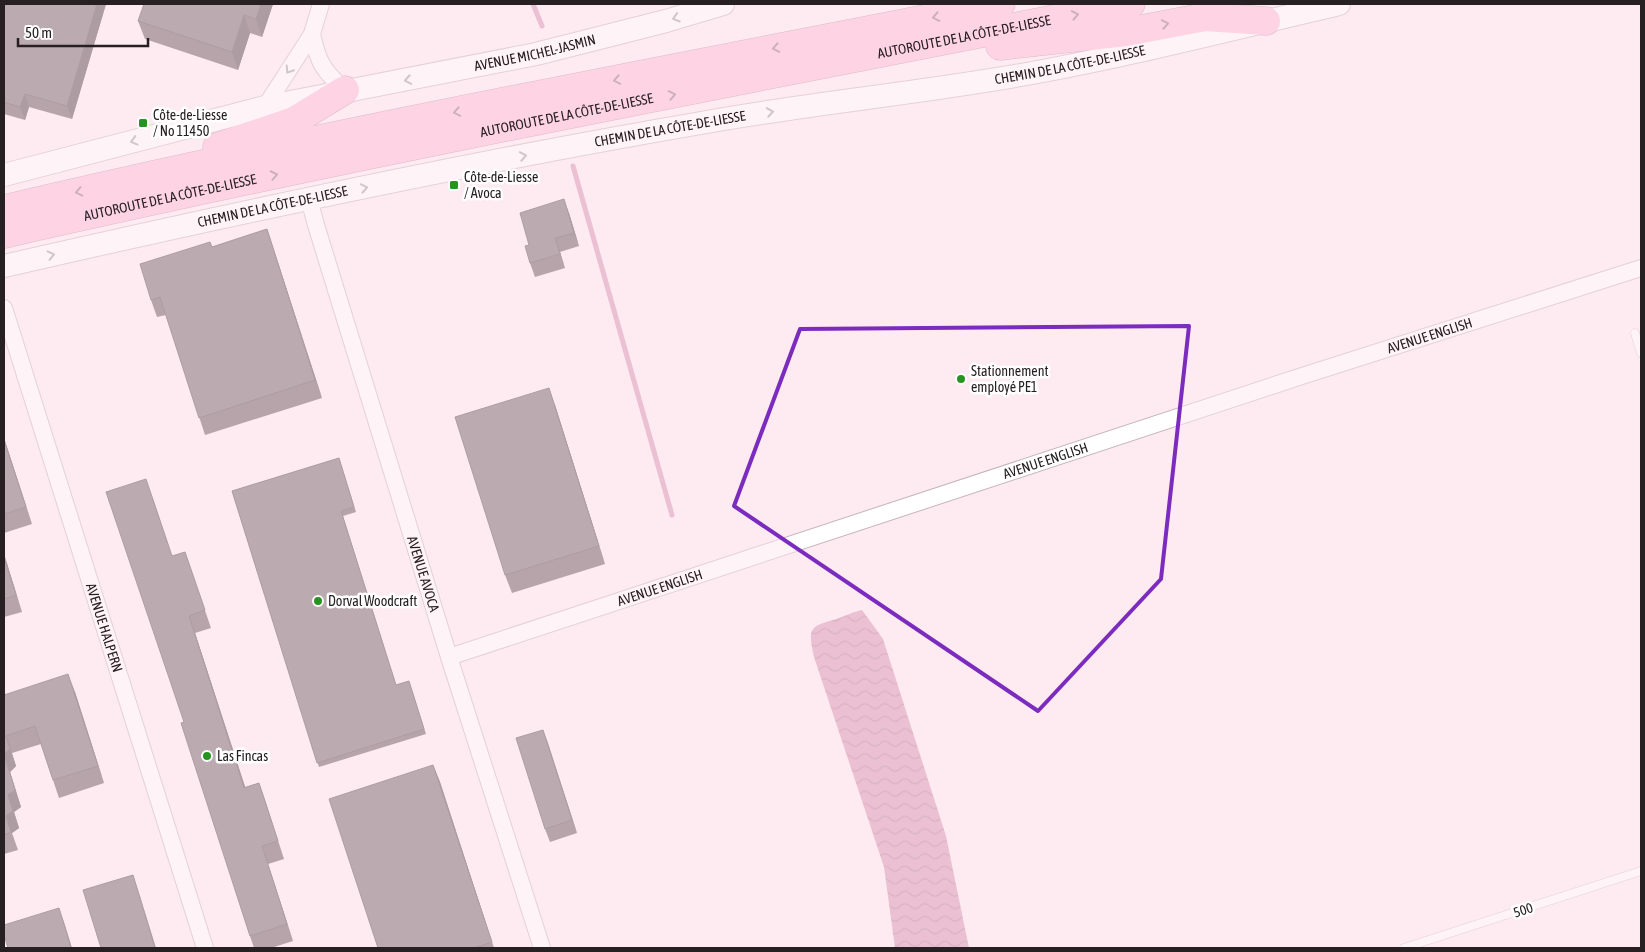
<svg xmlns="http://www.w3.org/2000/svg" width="1645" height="952" font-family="'Asap Condensed',sans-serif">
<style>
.water{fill:url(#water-waves)}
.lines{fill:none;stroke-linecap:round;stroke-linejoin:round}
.stream{stroke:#d58ead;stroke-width:5}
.lane-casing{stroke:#c7b4bb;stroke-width:9}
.street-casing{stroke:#c7b4bb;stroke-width:18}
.secondary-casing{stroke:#c7b4bb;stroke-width:24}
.highway-casing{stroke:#b38397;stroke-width:29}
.lane{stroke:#fff;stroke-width:8}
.street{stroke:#fff;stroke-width:16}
.secondary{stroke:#fff;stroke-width:22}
.highway{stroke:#ffb9d6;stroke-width:28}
.wall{fill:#5f5056}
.shaded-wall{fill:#4d4146}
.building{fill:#6e5d64;stroke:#4d4146}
.oneway{stroke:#936c7c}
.oneway2{stroke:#9e9b9c}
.marked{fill:none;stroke:#7b2cbf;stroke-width:4;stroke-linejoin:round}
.poi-dot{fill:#26941e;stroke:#fff;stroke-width:2}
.labels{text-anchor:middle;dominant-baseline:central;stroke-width:5;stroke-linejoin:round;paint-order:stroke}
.street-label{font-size:14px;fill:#272023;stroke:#fff}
.poi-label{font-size:14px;fill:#272023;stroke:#fff;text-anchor:start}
</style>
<defs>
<pattern id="water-waves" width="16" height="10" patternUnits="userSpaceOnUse" patternTransform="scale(1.25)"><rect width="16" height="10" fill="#d58ead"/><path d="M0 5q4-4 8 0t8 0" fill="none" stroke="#ad748c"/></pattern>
</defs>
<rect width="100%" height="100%" fill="#feeaf1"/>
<!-- water -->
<path class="water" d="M 862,610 L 883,639 L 946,836 L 969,948 L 895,948 L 884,867 L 814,657 C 807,625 811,627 839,618 C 847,615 853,612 862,610 Z"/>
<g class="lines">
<!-- stream -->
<g class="stream">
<polyline points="533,4 542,26"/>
<polyline points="573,166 672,515"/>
</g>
<defs>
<g id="lane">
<polyline points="1635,333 1641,353"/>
<polyline points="1404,948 1641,871"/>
</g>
<g id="street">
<path d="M 312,34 C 318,62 323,71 345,90"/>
<polyline points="265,107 312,34 321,4"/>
<path id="s1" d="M 309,199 L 316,225 L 449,657 L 542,948"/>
<path id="s2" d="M 4,308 L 205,948"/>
<path id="s3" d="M 449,657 L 1302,376 L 1641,268"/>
</g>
<g id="secondary">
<path id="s4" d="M 4,175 L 265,107 L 536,54 L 666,21 L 723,4"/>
<path id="s5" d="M 4,266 C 235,213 467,163 701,123 C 811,103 922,93 1032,73 C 1135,54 1237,28 1339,4"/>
</g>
<g id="highway">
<polyline points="1000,46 1126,32 1205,17 1266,21"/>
<polyline points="217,147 294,121 345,90"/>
<path d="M 4,209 C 334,131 668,70 1001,4"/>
<path id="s6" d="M 4,234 C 378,149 755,78 1131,4"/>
</g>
</defs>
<!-- lane casing -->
<use href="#lane" class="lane-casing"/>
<!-- street casing -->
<use href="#street" class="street-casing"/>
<!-- secondary casing -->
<use href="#secondary" class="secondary-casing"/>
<!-- highway casing -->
<use href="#highway" class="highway-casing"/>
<!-- lane -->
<use href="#lane" class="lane"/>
<!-- street -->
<use href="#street" class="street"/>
<!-- secondary -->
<use href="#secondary" class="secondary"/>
<!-- highway -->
<use href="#highway" class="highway"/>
</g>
<!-- wall -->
<g class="wall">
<polygon points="4,4 106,4 72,119 29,107 25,120 4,114"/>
<polygon points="273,4 262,37 250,33 238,70 145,39 138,21"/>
<polygon points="569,213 579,246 560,252 565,268 535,277 530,263 529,245"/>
<polygon points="267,229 322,398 205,435 166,315 157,317 151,300 212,247"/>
<polygon points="555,405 605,564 512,593 505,575"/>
<polygon points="4,438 32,524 4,533"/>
<polygon points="339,458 356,512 343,516 396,685 409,681 426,734 319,767 232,491"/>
<polygon points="152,496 172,556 185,552 211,628 195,633 245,787 259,783 284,859 268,864 293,941 271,948 254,948 250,936 184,722"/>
<polygon points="4,554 22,612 4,617"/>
<polygon points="75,692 104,783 59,798 41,744 12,753 16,766 10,772 21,807 14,812 19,828 12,833 18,850 4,854 4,695"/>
<polygon points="543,730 577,833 550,842 545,829"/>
<polygon points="433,765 440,782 494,948 378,948"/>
</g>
<!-- shaded-wall -->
<g class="shaded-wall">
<polygon points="97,4 106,4 72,119 67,106"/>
<polygon points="261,4 273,4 262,37 256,19"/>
<polygon points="244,15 250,33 238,70 232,52"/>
<polygon points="25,94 29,107 25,120 20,107"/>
<polygon points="564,199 569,213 579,246 574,233"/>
<polygon points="267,229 273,247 322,398 315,380"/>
<polygon points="555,238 560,252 565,268 560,254"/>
<polygon points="549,388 555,405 605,564 599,546"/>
<polygon points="4,438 32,524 4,440"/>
<polygon points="4,554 22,612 4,557"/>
<polygon points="189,616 195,633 251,805 244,788"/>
<polygon points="68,674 75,692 104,783 98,766"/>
<polygon points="543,730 548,743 577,833 572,820"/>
<polygon points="6,736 16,766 10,772 21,807 14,812 19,828 12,833 18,850 6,816 8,795 4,754"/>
<polygon points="433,765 440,782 494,948"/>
<polygon points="259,783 265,800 284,859 278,841"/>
<polygon points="262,846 268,864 293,941 287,924"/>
<polygon points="133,875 139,893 156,948 155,948"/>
<polygon points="59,908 65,925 72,948 71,948"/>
</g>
<!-- building -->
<g class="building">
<polygon points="4,4 97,4 67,106 25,94 20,107 4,102"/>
<polygon points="144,4 261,4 256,19 244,15 232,52 138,21"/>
<polygon points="564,199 574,233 555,238 560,254 530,263 525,246 529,245 520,213"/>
<polygon points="267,229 315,380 199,418 160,297 151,300 140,264 210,242 212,247"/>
<polygon points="549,388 599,546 505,575 455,417"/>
<polygon points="4,440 26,507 4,514"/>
<polygon points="339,458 354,507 341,511 396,685 409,681 424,729 317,763 232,491"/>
<polygon points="146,479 172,556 185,552 205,610 189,616 244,788 259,783 278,841 262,846 287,924 250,936 181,723 184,722 106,492"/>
<polygon points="4,557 16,595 4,599"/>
<polygon points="68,674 98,766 53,780 35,726 6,736 10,749 4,754 15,790 8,795 13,811 6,816 11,832 4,835 4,695"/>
<polygon points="543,730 572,820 545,829 516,738"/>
<polygon points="433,765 492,942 474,948 378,948 329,799"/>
<polygon points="133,875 155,948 101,948 83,890"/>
<polygon points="59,908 71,948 8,948 4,935 4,925"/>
</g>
<!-- one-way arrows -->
<defs><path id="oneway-chevron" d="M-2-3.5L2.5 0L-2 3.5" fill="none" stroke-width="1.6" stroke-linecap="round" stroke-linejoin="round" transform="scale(1.25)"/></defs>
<g class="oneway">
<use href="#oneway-chevron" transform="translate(1075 15) rotate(-11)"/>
<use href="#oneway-chevron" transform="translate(936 17) rotate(169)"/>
<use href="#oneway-chevron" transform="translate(1165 24) rotate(-11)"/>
<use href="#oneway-chevron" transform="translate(776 48) rotate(169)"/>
<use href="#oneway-chevron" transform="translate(617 80) rotate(169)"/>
<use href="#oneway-chevron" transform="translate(672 95) rotate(-11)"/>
<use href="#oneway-chevron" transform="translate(457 112) rotate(169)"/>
<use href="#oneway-chevron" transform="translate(274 175) rotate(-12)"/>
<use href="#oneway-chevron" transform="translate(79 192) rotate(167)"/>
</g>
<g class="oneway2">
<use href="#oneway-chevron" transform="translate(676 18) rotate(163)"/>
<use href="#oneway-chevron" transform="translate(289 70) rotate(123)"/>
<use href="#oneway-chevron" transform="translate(408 80) rotate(170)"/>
<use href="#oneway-chevron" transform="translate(770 112) rotate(-9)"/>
<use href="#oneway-chevron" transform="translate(134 141) rotate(165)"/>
<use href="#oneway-chevron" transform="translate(523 156) rotate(-11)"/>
<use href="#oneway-chevron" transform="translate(364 188) rotate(-11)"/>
<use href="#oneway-chevron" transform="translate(51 255) rotate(-13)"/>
</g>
<!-- marked area -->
<path d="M0 0H1645V952H0ZM 1189,326 L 1161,579 L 1038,711 L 734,506 L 800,329 Z" fill="#feeaf1" fill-opacity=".55" fill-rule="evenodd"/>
<path class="marked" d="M 1189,326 L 1161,579 L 1038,711 L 734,506 L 800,329 Z"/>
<!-- markers -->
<g class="poi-dot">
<rect x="138" y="118" width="10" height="10" rx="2.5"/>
<rect x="449" y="180" width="10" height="10" rx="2.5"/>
<circle cx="961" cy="379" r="5"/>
<circle cx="318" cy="601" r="5"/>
<circle cx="207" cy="756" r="5"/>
</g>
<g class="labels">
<!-- street labels -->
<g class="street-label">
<text stroke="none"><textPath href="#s6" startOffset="980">AUTOROUTE DE LA CÔTE-DE-LIESSE</textPath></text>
<text stroke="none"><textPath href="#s4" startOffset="545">AVENUE MICHEL-JASMIN</textPath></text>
<text stroke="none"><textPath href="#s5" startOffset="1085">CHEMIN DE LA CÔTE-DE-LIESSE</textPath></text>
<text stroke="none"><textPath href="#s6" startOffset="575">AUTOROUTE DE LA CÔTE-DE-LIESSE</textPath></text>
<text stroke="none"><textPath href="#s5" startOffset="680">CHEMIN DE LA CÔTE-DE-LIESSE</textPath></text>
<text stroke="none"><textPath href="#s6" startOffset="170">AUTOROUTE DE LA CÔTE-DE-LIESSE</textPath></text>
<text stroke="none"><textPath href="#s5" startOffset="275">CHEMIN DE LA CÔTE-DE-LIESSE</textPath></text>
<text stroke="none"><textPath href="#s3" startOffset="1032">AVENUE ENGLISH</textPath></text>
<text stroke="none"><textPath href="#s3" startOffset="628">AVENUE ENGLISH</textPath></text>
<text stroke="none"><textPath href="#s1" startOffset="392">AVENUE AVOCA</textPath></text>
<text stroke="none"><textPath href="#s3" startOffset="222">AVENUE ENGLISH</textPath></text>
<text stroke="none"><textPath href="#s2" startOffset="335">AVENUE HALPERN</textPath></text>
<text transform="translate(1523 910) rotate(-18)">500</text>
</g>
<!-- poi labels -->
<g class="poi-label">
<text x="153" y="115">Côte-de-Liesse<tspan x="153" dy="16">/ No 11450</tspan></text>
<text x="464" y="177">Côte-de-Liesse<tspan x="464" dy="16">/ Avoca</tspan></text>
<text x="971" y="371">Stationnement<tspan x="971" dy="16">employé PE1</tspan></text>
<text x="328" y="601">Dorval Woodcraft</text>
<text x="217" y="756">Las Fincas</text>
</g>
</g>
<!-- border -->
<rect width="1645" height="952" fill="none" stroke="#272023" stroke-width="10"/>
<!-- scale -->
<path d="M18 38v8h130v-8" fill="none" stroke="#272023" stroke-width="2.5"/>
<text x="25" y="38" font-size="15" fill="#272023" stroke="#ffffff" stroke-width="4" paint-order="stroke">50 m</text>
</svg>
